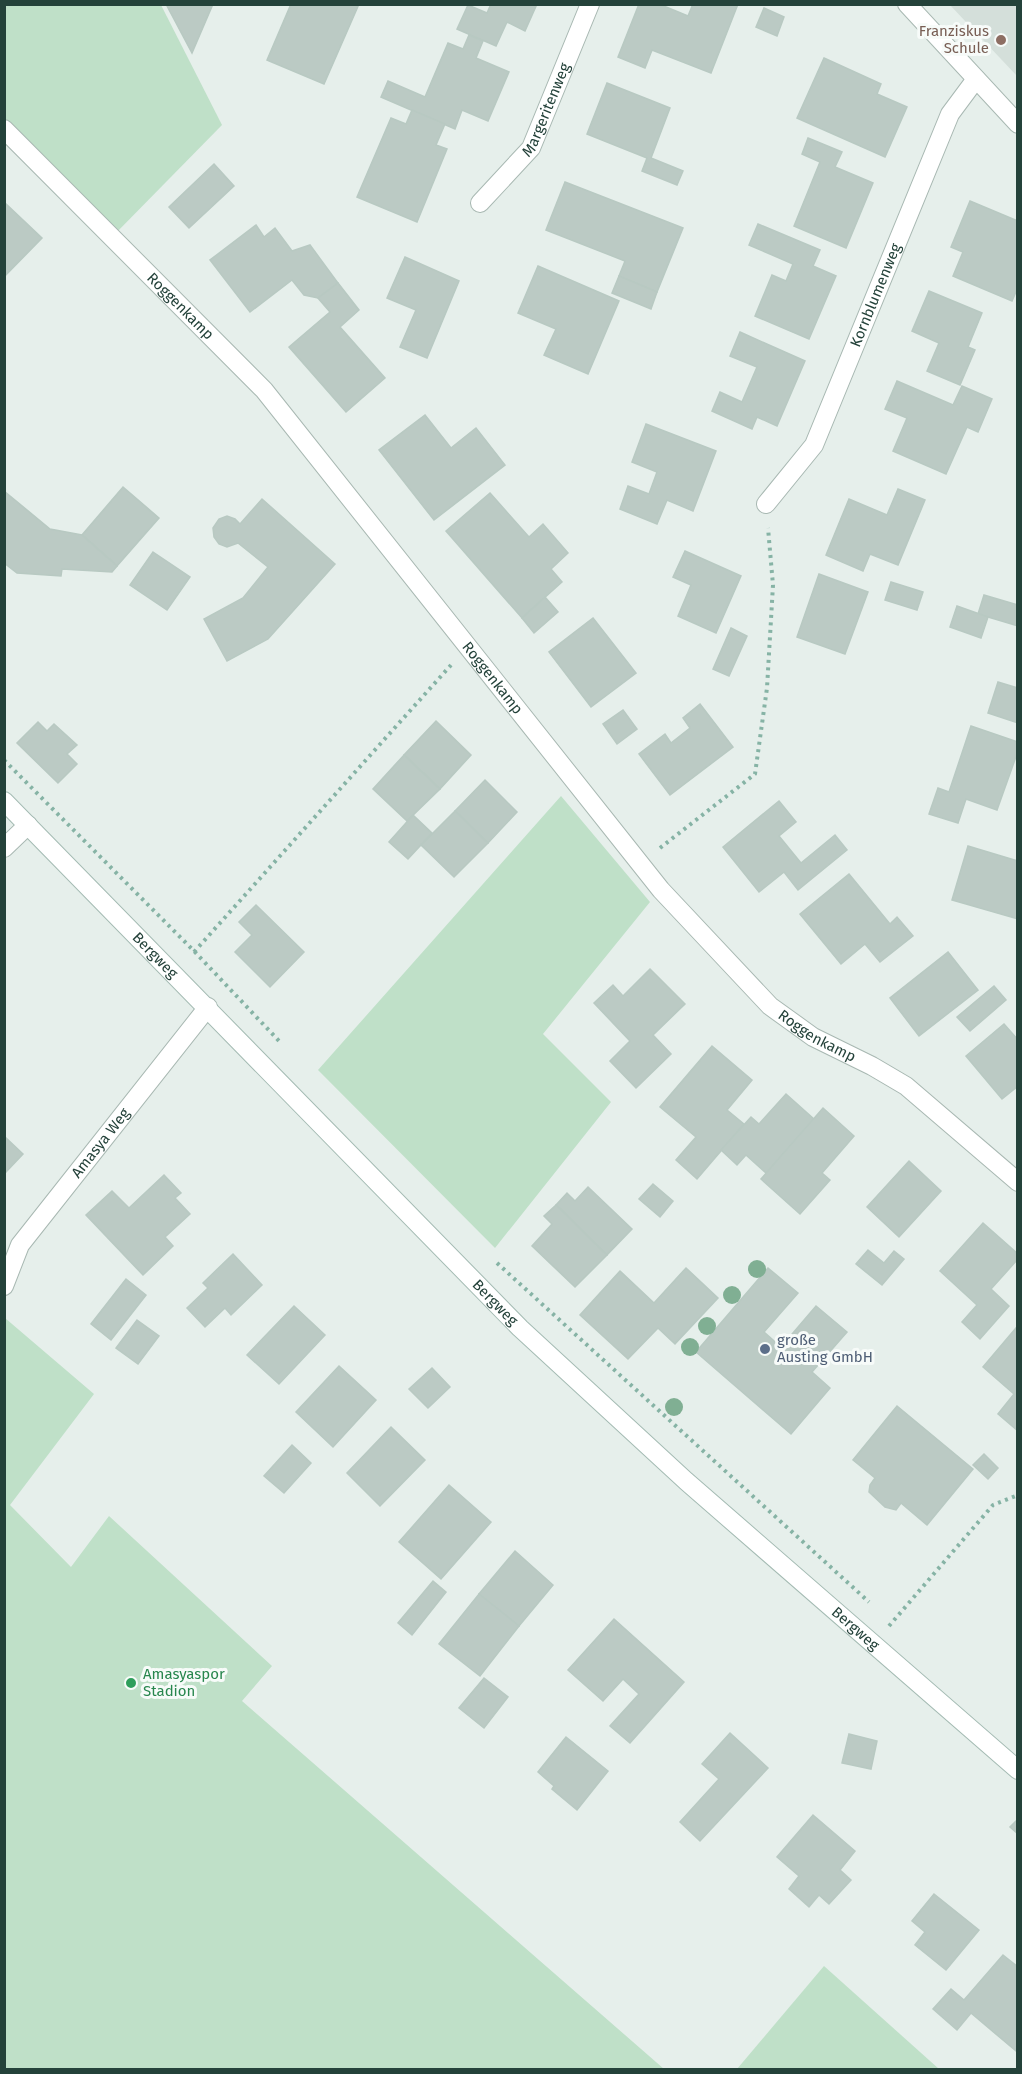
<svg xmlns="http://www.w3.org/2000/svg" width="1022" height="2074" font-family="'Fira Sans',sans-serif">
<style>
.built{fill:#d4dfda}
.green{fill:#bfe0c8}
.building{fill:#bbcac4;stroke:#b8c9c2;stroke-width:1.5}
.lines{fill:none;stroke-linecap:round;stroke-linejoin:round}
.service-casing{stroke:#a8b8b2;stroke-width:20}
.minor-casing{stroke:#a8b8b2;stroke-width:20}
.secondary-casing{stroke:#a4bbb3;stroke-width:20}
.path{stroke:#86b3a5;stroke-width:4;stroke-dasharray:3 4.5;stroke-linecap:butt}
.service{stroke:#fff;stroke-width:18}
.minor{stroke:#fff;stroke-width:18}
.secondary{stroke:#fff;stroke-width:18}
.tree{fill:#80af93}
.education-dot{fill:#8d6e63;stroke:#f7fbf9;stroke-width:2}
.service-dot{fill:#5c6f8a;stroke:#f7fbf9;stroke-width:2}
.leisure-dot{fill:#2e9e5b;stroke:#f7fbf9;stroke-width:2}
.labels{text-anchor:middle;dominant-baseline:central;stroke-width:6;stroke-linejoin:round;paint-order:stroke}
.education-label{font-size:15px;fill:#785e54;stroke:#f7fbf9;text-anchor:end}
.street-label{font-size:15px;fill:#24423a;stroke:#f7fbf9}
.service-label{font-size:15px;fill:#4e5e75;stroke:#f7fbf9;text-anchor:start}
.leisure-label{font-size:15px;fill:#27864d;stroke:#f7fbf9;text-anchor:start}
</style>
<rect width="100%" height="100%" fill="#e6efeb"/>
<!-- built -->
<polygon class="built" points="950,5 1017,5 1017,76"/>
<!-- green -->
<g class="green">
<polygon points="4,5 161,5 222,125 112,237 5,129"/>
<polygon points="561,796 650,902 543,1034 611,1102 495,1248 318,1070"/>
<polygon points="5,1318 94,1394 10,1505 71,1567 109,1516 272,1666 242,1701 664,2069 5,2069"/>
<polygon points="824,1966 939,2069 737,2069"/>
</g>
<!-- building -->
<g class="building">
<polygon points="166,4 213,4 192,53"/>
<polygon points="291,4 359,4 324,84 267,60"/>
<polygon points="491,4 537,4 525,31 507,22 496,46 457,29 468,5 487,13"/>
<polygon points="639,4 659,4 688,16 693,4 738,4 711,73 652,50 645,68 618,57"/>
<polygon points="764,8 784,17 777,36 756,27"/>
<polygon points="469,35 483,41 476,58 509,72 488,121 462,110 455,129 381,97 388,81 425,97 448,43 463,49"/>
<polygon points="824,58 881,84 877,94 907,107 885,157 797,118"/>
<polygon points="607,83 670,108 651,158 683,171 677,185 642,171 647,158 587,134"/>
<polygon points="412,110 445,124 436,145 447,149 417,222 357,197 391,118 406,124"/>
<polygon points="808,138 842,152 835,167 873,183 846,248 794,226 820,162 802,154"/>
<polygon points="214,164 234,186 189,228 169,207"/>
<polygon points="565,182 683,228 657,292 619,276 625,261 546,230"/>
<polygon points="970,201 1018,221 1018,287 1012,301 953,276 963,252 951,247"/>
<polygon points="4,202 42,238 4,277"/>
<polygon points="758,224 820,250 813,266 836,276 809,339 755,316 772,275 786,281 793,264 749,245"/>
<polygon points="256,225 264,237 275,228 292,251 310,245 338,283 318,298 304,295 292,280 250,312 210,260"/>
<polygon points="405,257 459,281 427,358 400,347 416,310 387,298"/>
<polygon points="538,266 619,301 588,374 544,355 556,329 518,313"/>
<polygon points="619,276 657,292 651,309 612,293"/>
<polygon points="338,283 359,310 340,327 385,378 346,412 289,347 330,312 318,298"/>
<polygon points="929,291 982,313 968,347 975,350 960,385 927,371 939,343 912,331"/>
<polygon points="740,332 805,361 777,426 757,417 752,429 712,411 720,392 742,402 757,367 730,356"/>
<polygon points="897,381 953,405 962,386 992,399 978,432 967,427 946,474 893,451 907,418 885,409"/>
<polygon points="425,415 451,448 476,428 505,465 434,520 379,450"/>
<polygon points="646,424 716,451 693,511 667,500 657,524 620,509 628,486 649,494 657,472 632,462"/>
<polygon points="123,487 159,518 117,566 82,535"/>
<polygon points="898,489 925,500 898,565 870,554 863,571 826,555 849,499 887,515"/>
<polygon points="4,491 50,529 82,535 117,566 112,572 62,569 61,576 17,573 4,563"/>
<polygon points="490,493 529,537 543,524 568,553 551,569 562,582 522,618 446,531"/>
<polygon points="262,499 335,564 268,639 227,661 204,619 243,598 268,567 238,543 227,547 219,544 214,537 213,528 219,519 227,516 235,519 240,524"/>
<polygon points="685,551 741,576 716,633 678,616 691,585 673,577"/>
<polygon points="153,552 190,577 167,610 130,585"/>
<polygon points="819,574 868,592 845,654 797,637"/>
<polygon points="891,582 923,592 917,610 885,600"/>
<polygon points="984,595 1018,605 1018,626 978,614"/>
<polygon points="545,597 558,612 534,633 522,618"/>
<polygon points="957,606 988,617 981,638 950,627"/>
<polygon points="593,618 636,673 591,707 549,652"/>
<polygon points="731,628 747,636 729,676 713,669"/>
<polygon points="998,682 1018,688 1018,723 988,713"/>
<polygon points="700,704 733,747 670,795 639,754 665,734 671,743 690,728 683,718"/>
<polygon points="623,710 637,729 617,744 603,724"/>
<polygon points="436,721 471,755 440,789 404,755"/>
<polygon points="38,722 47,731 54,724 77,745 67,754 77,764 58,783 17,743"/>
<polygon points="971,726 1018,742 1018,751 997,810 966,799 958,823 929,814 938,788 949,792"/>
<polygon points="404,755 440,789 407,821 373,789"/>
<polygon points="485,780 517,812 488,843 455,811"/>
<polygon points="779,801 796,822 779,836 801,863 835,835 847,850 798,890 784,872 759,892 723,847"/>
<polygon points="455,811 488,843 454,877 421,845"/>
<polygon points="413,815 432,833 408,859 389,842"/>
<polygon points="968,846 1018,861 1018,919 952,900"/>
<polygon points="849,874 890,924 897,917 913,936 880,962 865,944 841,964 800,914"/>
<polygon points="256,905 304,952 270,987 235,952 252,935 239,922"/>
<polygon points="948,952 978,990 919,1036 890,998"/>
<polygon points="650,969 685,1004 653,1035 671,1054 636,1088 610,1061 630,1041 594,1003 613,985 623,996"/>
<polygon points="994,986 1006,1000 970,1031 957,1017"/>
<polygon points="1004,1024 1018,1040 1018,1086 1002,1099 966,1056"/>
<polygon points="712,1046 752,1080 727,1110 744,1124 697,1179 676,1160 696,1137 660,1107"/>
<polygon points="786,1094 814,1119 766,1173 746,1155 737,1165 721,1150 751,1117 759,1124"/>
<polygon points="823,1108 854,1136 822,1173 830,1180 800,1214 761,1179"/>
<polygon points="4,1136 23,1154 4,1174"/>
<polygon points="909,1161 941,1191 899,1237 867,1207"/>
<polygon points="164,1175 181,1193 175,1198 190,1214 165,1237 173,1246 143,1275 86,1215 112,1191 129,1208"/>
<polygon points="653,1184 673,1201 660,1217 639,1199"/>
<polygon points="588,1187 632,1229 607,1255 556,1205 567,1193 575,1201"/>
<polygon points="556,1205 607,1255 575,1287 532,1246 552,1224 544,1216"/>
<polygon points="983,1223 1018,1254 1018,1259 991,1289 1009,1306 980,1339 962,1322 977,1305 940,1271"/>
<polygon points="868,1250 884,1263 894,1251 904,1259 882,1285 856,1264"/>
<polygon points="233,1254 262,1285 231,1315 225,1308 205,1327 187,1308 208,1288 203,1283"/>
<polygon points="686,1268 718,1298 675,1344 658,1328 628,1359 580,1315 620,1271 654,1303"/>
<polygon points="768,1268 798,1293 764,1332 781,1347 816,1306 847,1332 812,1372 830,1388 791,1434 696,1352"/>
<polygon points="126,1279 146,1295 111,1340 91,1324"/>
<polygon points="294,1306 325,1335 279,1384 247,1355"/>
<polygon points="137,1320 159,1336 138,1364 116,1348"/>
<polygon points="1016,1328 1018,1329 1018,1431 998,1414 1014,1394 983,1367"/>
<polygon points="339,1366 376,1400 333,1447 296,1412"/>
<polygon points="432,1368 450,1387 428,1408 409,1389"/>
<polygon points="897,1406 973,1469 927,1525 901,1503 896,1510 885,1507 869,1492 870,1485 875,1478 853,1460"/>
<polygon points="391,1427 425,1460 380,1506 347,1473"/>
<polygon points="292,1445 311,1463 284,1493 264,1476"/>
<polygon points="984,1454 998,1468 988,1479 973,1465"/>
<polygon points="449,1485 491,1522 441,1579 399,1542"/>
<polygon points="515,1551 553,1585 519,1626 479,1594"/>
<polygon points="433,1581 446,1592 412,1635 398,1623"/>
<polygon points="479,1594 519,1626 480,1676 439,1644"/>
<polygon points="614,1619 684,1682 630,1743 610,1726 639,1694 623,1679 603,1701 568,1670"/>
<polygon points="484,1678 508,1697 484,1728 459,1708"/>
<polygon points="730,1733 768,1768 700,1841 680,1822 719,1779 702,1764"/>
<polygon points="849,1734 877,1741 871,1769 842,1763"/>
<polygon points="566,1737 608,1771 577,1810 552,1789 554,1786 538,1772"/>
<polygon points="813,1815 855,1851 840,1870 851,1880 829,1904 819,1895 809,1907 789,1889 799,1876 777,1857"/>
<polygon points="1018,1819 1018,1834 1010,1827"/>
<polygon points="934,1894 979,1930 946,1970 915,1945 925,1932 912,1921"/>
<polygon points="1003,1955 1018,1967 1016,2051 971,2013 957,2030 933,2009 951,1989 964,2000"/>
</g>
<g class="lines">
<defs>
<g id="service">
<polyline points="4,848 28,825"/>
<path id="s1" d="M 4,1286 L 20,1245 L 208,1007"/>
</g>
<g id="minor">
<polyline points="907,4 1018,124"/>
<path id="s2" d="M 4,129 L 264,390 L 661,890 L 770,1006 L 813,1037 L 872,1066 L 906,1086 L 1018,1182"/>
<path id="s3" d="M 480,203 L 531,148 L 590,4"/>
<path id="s4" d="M 766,504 L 814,445 L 950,114 L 976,79"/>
</g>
<g id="secondary">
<path id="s5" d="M 4,801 L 520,1328 L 686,1481 L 1018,1770"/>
</g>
</defs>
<!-- service casing -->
<use href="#service" class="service-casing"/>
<!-- minor casing -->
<use href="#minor" class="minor-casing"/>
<!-- secondary casing -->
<use href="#secondary" class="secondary-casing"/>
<!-- path -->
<g class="path">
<polyline points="4,760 194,951 280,1042"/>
<polyline points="660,848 755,774 767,688 773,585 768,528"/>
<polyline points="194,952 451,665"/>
<polyline points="497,1263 869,1602"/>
<polyline points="889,1626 993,1505 1018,1495"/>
</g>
<!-- service -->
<use href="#service" class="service"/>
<!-- minor -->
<use href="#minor" class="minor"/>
<!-- secondary -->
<use href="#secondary" class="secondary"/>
</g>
<!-- trees -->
<g class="tree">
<circle cx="757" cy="1269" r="9"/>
<circle cx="732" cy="1295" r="9"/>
<circle cx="707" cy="1326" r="9"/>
<circle cx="690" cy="1347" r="9"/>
<circle cx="674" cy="1407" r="9"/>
</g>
<!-- markers -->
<circle class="education-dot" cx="1001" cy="40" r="6"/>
<circle class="service-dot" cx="765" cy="1349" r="6"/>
<circle class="leisure-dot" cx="131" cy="1683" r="6"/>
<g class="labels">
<!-- education labels -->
<g class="education-label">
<text x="989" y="31">Franziskus<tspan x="989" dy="17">Schule</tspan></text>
</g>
<!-- street labels -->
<g class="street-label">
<text stroke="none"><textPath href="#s3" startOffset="116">Margeritenweg</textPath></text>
<text stroke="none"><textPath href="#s4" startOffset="238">Kornblumenweg</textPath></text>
<text stroke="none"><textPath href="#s2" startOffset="250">Roggenkamp</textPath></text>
<text stroke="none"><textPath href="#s2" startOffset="736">Roggenkamp</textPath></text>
<text stroke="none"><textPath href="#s5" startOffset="216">Bergweg</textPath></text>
<text stroke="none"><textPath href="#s2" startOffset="1222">Roggenkamp</textPath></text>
<text stroke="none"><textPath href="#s1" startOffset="174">Amasya Weg</textPath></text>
<text stroke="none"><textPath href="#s5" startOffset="702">Bergweg</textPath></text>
<text stroke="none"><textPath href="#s5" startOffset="1188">Bergweg</textPath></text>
</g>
<!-- service labels -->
<g class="service-label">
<text x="777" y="1340">große<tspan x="777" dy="17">Austing GmbH</tspan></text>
</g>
<!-- leisure labels -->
<g class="leisure-label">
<text x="143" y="1674">Amasyaspor<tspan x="143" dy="17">Stadion</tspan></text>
</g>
</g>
<!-- border -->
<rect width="1022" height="2074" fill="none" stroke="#24423a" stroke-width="12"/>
</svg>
